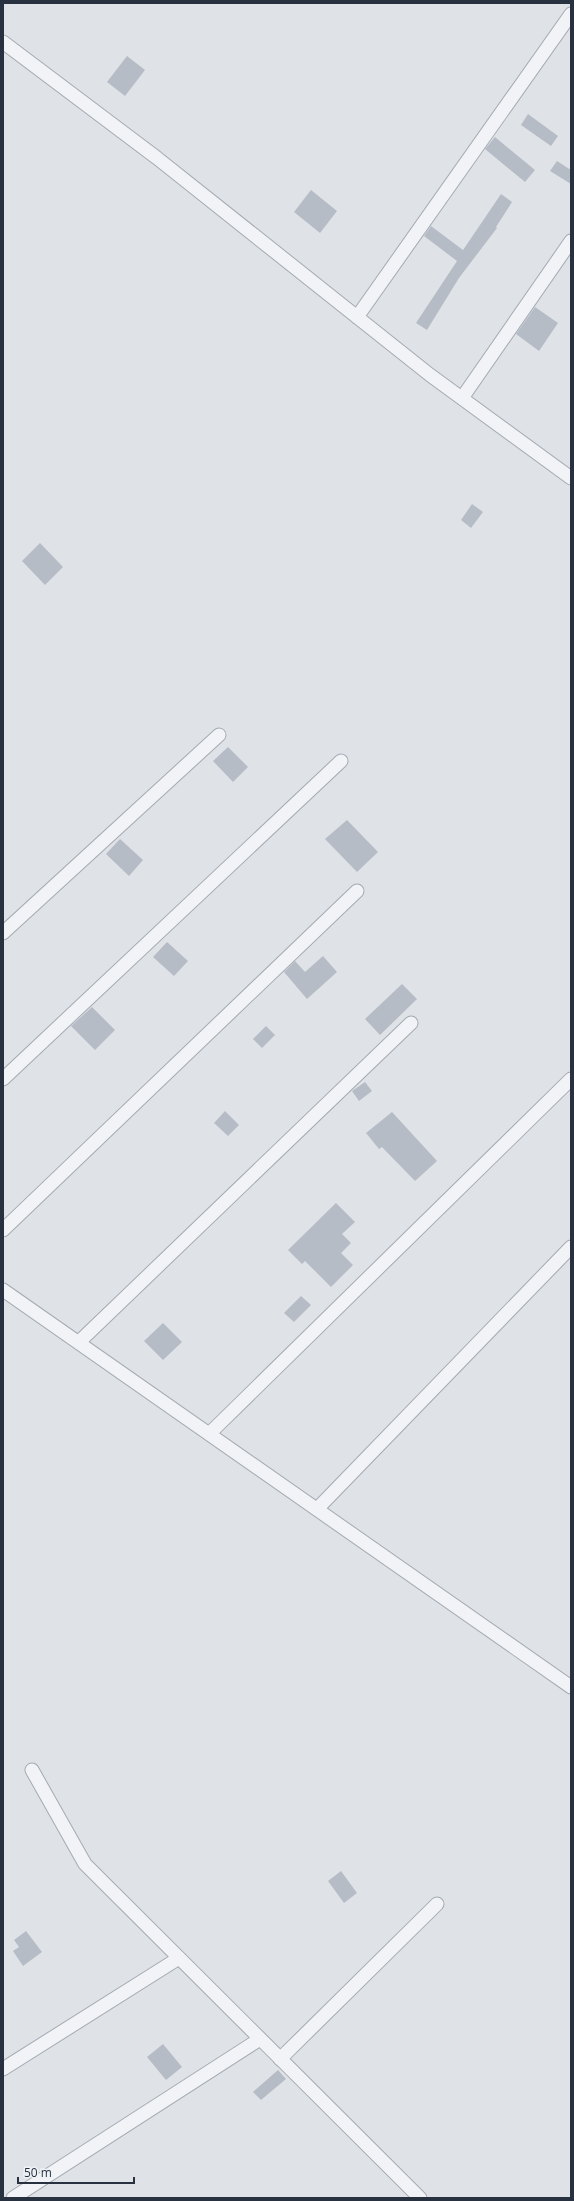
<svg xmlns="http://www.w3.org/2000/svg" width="574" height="2201" font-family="'Open Sans',sans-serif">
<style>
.building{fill:#b6bcc5}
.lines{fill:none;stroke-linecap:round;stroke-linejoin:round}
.minor-casing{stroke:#a4aab2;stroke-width:15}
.minor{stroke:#f1f3f6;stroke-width:13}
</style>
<rect width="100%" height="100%" fill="#dfe3e8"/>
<!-- building -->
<g class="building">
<polygon points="127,56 145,70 125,96 107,82"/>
<polygon points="528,114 558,136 551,146 521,125"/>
<polygon points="495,137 535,170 525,182 485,149"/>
<polygon points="557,161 571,170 571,184 550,171"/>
<polygon points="311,190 337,211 320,233 294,212"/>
<polygon points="501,194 512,202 496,227 497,228 459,278 427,330 416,323 457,261 424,236 431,226 463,250"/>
<polygon points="535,307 558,323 539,351 516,334"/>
<polygon points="472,504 483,512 471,528 461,520"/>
<polygon points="40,543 63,567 45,585 22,561"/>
<polygon points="228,747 248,767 233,782 213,761"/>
<polygon points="347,820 378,852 357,872 325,839"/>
<polygon points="120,839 143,860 129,876 106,854"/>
<polygon points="167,942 188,961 174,976 153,957"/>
<polygon points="323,956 337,972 307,999 284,972 295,961 305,972"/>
<polygon points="402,984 417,999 380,1035 365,1019"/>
<polygon points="92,1007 115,1030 95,1050 71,1026"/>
<polygon points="266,1026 275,1035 262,1048 253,1039"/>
<polygon points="365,1082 372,1091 359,1101 352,1091"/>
<polygon points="225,1111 239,1125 228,1136 214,1123"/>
<polygon points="392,1112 437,1161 415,1181 382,1147 379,1149 366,1133"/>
<polygon points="336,1203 355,1222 342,1234 351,1243 341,1253 353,1265 331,1287 305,1261 302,1264 288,1250"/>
<polygon points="301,1296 311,1305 294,1322 284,1313"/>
<polygon points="163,1323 182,1342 163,1360 144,1341"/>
<polygon points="341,1871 357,1893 344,1903 328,1881"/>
<polygon points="26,1931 42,1952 23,1966 13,1951 19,1947 14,1940"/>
<polygon points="163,2044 182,2067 166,2080 147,2057"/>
<polygon points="278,2070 286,2079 261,2100 253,2092"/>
</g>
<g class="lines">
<defs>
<g id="minor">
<polyline points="3,42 157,158 430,375 571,478"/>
<polyline points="357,317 571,14"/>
<polyline points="462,398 571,241"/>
<polyline points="3,933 219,735"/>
<polyline points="3,1079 341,761"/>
<polyline points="3,1230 357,891"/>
<polyline points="3,1290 571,1687"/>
<polyline points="79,1342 411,1023"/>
<polyline points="210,1433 571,1079"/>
<polyline points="318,1508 571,1247"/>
<polyline points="32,1770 85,1864 420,2198"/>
<polyline points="280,2059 437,1904"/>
<polyline points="3,2069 179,1958"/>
<polyline points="13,2198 260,2039"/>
</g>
</defs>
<!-- minor casing -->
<use href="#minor" class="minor-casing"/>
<!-- minor -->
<use href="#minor" class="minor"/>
</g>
<!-- border -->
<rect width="574" height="2201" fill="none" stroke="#27313f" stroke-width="8"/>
<!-- scale -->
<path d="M18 2177v6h116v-6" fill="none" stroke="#27313f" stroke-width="2"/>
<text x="24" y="2177" font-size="12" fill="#27313f" stroke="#eef2f6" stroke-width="3" paint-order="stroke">50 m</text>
</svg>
